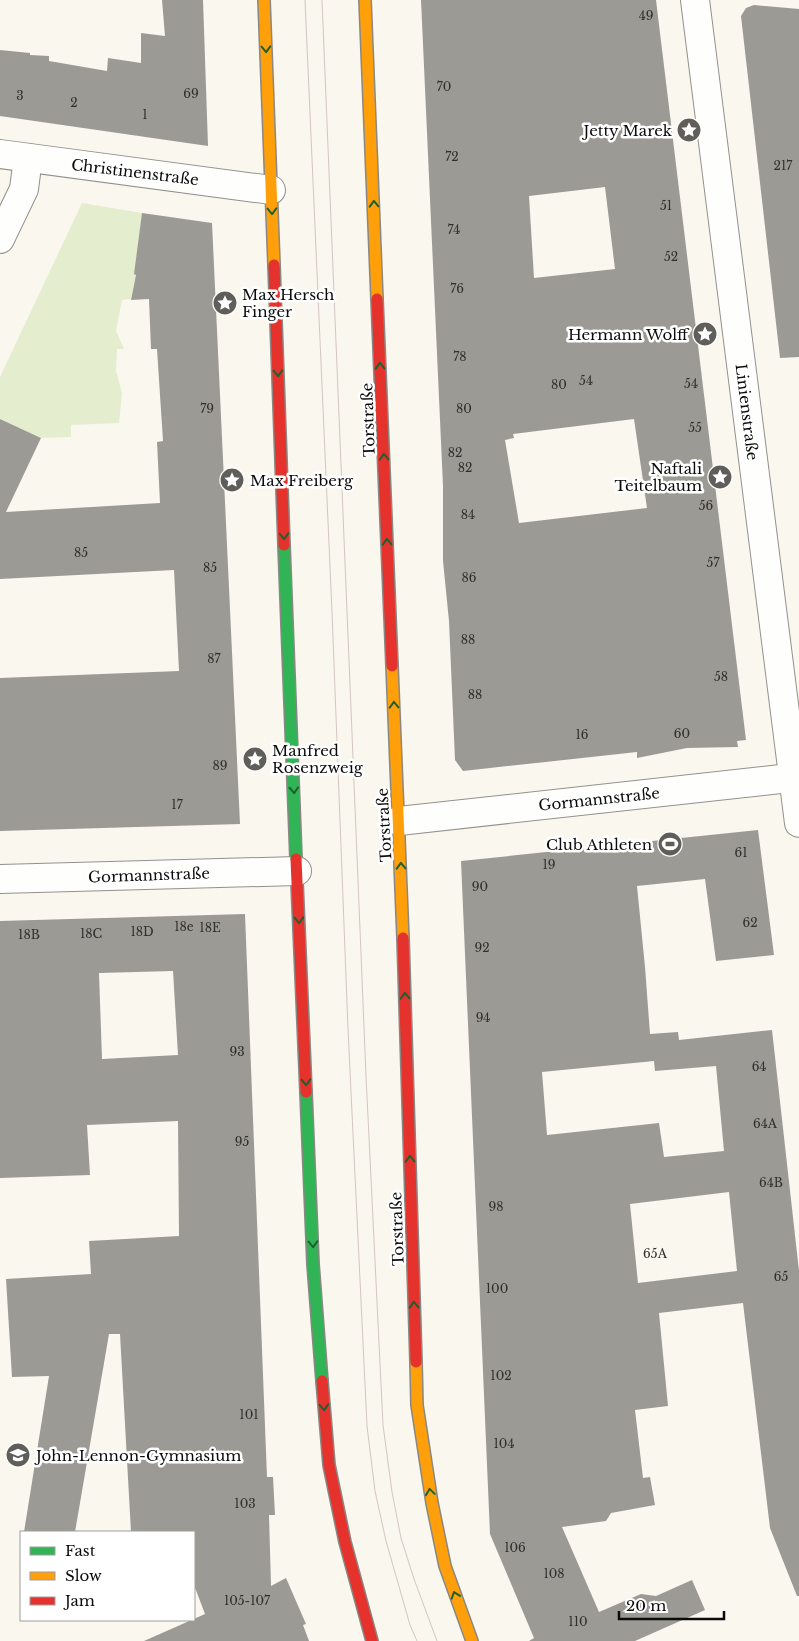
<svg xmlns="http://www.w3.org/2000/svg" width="799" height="1641" font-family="'Libre Baskerville',serif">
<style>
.green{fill:#e4eece}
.building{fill:#9c9a95;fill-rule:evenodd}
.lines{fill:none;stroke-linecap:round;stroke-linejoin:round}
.street-casing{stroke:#93918d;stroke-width:30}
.fast-casing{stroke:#898884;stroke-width:14}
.slow-casing{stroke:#898884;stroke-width:14}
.jam-casing{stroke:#898884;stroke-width:14}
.street{stroke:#fefefc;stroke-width:28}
.fast{stroke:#30b455;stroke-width:11}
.slow{stroke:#ff9f0a;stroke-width:11}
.jam{stroke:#e5322d;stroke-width:11}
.tram{stroke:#d5c4c4;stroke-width:1}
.oneway{stroke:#1e6030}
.labels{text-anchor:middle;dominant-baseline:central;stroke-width:5;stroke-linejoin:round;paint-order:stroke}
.number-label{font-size:12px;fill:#2f2f2e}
.poi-label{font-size:15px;fill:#0b0b0b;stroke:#fff;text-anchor:end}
.street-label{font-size:15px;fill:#0b0b0b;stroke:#fff}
</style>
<rect width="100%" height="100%" fill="#faf7ee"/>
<!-- green -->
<polygon class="green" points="82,203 142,213 136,275 131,299 122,300 116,331 124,349 117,349 116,371 122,393 119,423 71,425 71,437 41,438 0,419 0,377"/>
<!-- building -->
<g class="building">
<polygon points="162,0 203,0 208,146 0,116 0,50 30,53 30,55 49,56 49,61 107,71 108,58 141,63 141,33 165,36"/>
<path d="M 421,0 L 656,0 L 746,740 L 737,741 L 738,747 L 687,748 L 637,758 L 637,752 L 463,771 L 455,760 L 449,621 L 443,561 L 443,486 ZM 605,187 L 615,269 L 534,278 L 529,196 ZM 634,419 L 647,508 L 519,523 L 505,440 L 514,438 L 513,434 Z"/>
<polygon points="754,5 799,9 799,357 780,358 741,16 746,8"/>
<polygon points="142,213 212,223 240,824 0,831 0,678 179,671 174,570 0,579 0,419 41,438 6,512 160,503 157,442 163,441 157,349 151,349 149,299 131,300 136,275 134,274"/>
<path d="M 758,830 L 774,955 L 716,961 L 705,879 L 637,886 L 645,967 L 650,1034 L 678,1032 L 679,1040 L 772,1030 L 799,1271 L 799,1596 L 797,1596 L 770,1528 L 743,1303 L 659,1313 L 668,1406 L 635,1410 L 643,1478 L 650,1477 L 655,1505 L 611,1513 L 606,1521 L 562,1527 L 599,1612 L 641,1594 L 656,1596 L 692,1580 L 705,1610 L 635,1641 L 529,1641 L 534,1638 L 490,1534 L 461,861 ZM 654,1061 L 655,1071 L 716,1066 L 724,1151 L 664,1157 L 659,1123 L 547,1135 L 542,1072 ZM 729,1192 L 737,1271 L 638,1283 L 630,1204 Z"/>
<path d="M 245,914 L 267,1477 L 273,1477 L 275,1515 L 269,1515 L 271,1586 L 286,1578 L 306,1624 L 303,1625 L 309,1641 L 144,1641 L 205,1614 L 194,1585 L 194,1532 L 131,1532 L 120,1334 L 109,1334 L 75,1532 L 24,1532 L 49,1376 L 12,1377 L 6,1279 L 91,1274 L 89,1241 L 179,1236 L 178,1121 L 87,1125 L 90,1175 L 0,1178 L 0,921 ZM 173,971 L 178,1055 L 102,1059 L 99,973 Z"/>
</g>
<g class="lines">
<defs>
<g id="street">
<polyline points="695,0 799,823"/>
<polyline points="0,154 271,190"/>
<polyline points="0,239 24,189 28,158"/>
<polyline points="399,821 799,777"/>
<polyline points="0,879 297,871"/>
</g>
<g id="fast">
<polyline points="284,545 296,859"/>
<polyline points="306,1092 313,1264 322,1381"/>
</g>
<g id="slow">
<polyline points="264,0 274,265"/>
<polyline points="365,0 377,299"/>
<polyline points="392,666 403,938"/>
<polyline points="416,1362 417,1405 432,1503 445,1566 472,1641"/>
</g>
<g id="jam">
<polyline points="274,265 284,545"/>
<polyline points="377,299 392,666"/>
<polyline points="296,859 306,1092"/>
<polyline points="403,938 416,1362"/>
<polyline points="322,1381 329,1465 345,1542 372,1641"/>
</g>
</defs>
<!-- street casing -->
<use href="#street" class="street-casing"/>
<!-- fast casing -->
<use href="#fast" class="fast-casing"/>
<!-- slow casing -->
<use href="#slow" class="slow-casing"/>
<!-- jam casing -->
<use href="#jam" class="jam-casing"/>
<!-- street -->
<use href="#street" class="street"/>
<!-- fast -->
<use href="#fast" class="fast"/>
<!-- slow -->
<use href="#slow" class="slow"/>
<!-- jam -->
<use href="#jam" class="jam"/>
<!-- tram -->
<g class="tram">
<polyline points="305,0 332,612 348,1029 367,1426 375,1491 386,1541 410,1625 417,1641"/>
<polyline points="322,0 366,1076 383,1425 392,1492 401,1538 414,1579 437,1641"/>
</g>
</g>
<!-- one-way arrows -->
<defs><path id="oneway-chevron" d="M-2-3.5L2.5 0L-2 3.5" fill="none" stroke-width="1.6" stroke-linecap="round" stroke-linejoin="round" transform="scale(1.25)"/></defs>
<g class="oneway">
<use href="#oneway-chevron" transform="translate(266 49) rotate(88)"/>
<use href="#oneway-chevron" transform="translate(374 204) rotate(-92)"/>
<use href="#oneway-chevron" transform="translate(272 211) rotate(88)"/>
<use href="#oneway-chevron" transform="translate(380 366) rotate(-92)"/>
<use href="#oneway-chevron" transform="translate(278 373) rotate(88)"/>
<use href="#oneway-chevron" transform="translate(384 457) rotate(-92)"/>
<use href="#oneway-chevron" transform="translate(284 536) rotate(88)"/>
<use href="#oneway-chevron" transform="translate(387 542) rotate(-92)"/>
<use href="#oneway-chevron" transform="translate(394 705) rotate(-92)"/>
<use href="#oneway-chevron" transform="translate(294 790) rotate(87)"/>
<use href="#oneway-chevron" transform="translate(401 866) rotate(-92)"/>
<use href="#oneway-chevron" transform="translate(299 920) rotate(88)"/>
<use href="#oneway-chevron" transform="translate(405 996) rotate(-92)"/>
<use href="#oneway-chevron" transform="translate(306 1082) rotate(88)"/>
<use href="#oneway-chevron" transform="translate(410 1159) rotate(-92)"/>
<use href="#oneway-chevron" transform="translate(313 1244) rotate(88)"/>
<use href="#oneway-chevron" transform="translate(414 1305) rotate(-92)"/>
<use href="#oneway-chevron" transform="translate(324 1407) rotate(86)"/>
<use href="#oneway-chevron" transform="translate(430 1492) rotate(-98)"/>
<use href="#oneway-chevron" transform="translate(455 1595) rotate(-109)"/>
</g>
<!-- icons -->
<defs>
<symbol id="sight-disc" viewBox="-11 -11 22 22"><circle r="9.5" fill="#5f5e5a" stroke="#fff"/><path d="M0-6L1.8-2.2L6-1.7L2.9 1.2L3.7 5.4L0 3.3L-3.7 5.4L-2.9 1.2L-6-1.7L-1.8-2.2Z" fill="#fff"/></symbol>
<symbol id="stadium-disc" viewBox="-11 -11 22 22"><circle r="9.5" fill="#5f5e5a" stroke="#fff"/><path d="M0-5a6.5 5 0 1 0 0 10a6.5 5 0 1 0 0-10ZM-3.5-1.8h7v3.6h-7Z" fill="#fff"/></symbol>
<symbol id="school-disc" viewBox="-11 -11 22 22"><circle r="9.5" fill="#5f5e5a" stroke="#fff"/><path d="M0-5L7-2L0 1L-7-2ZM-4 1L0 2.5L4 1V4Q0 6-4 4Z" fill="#fff"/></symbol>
</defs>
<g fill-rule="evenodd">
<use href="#sight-disc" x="675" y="116" width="28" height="28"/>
<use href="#sight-disc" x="211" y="289" width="28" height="28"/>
<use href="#sight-disc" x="691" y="320" width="28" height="28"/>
<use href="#sight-disc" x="706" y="463" width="28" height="28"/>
<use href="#sight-disc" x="218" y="466" width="28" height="28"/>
<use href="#sight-disc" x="241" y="745" width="28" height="28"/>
<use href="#stadium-disc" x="656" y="830" width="28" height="28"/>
<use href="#school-disc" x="4" y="1441" width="28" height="28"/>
</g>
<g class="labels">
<!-- number labels -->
<g class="number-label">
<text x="646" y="15">49</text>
<text x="444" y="86">70</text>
<text x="191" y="93">69</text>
<text x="20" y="95">3</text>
<text x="74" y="102">2</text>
<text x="145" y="114">1</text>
<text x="452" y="156">72</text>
<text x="783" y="165">217</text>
<text x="666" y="205">51</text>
<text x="454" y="229">74</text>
<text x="671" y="256">52</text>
<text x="457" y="288">76</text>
<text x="460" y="356">78</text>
<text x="586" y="380">54</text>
<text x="691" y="383">54</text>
<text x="559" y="384">80</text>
<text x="207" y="408">79</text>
<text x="464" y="408">80</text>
<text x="695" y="427">55</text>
<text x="455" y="452">82</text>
<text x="465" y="467">82</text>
<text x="706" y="505">56</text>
<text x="468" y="514">84</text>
<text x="81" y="552">85</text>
<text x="713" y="562">57</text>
<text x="210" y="567">85</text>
<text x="469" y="577">86</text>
<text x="468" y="639">88</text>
<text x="214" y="658">87</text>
<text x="721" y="676">58</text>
<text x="475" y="694">88</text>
<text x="682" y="733">60</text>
<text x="582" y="734">16</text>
<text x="220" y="765">89</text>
<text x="177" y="804">17</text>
<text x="741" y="852">61</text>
<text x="549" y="864">19</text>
<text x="480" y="886">90</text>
<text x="750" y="922">62</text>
<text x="184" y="926">18e</text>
<text x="210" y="927">18E</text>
<text x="142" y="931">18D</text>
<text x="91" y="933">18C</text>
<text x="29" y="934">18B</text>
<text x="482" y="947">92</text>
<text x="483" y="1017">94</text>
<text x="237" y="1051">93</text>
<text x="759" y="1066">64</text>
<text x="765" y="1123">64A</text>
<text x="242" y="1141">95</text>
<text x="771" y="1182">64B</text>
<text x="496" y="1206">98</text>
<text x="655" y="1253">65A</text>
<text x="781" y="1276">65</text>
<text x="497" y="1288">100</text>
<text x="501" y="1375">102</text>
<text x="249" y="1414">101</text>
<text x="504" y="1443">104</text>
<text x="245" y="1503">103</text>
<text x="515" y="1547">106</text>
<text x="554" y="1573">108</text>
<text x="247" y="1600">105-107</text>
<text x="578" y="1621">110</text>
</g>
<!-- poi labels -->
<g class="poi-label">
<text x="672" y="130">Jetty Marek</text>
<text x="242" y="294" text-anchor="start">Max Hersch<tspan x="242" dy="17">Finger</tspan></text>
<text x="688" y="334">Hermann Wolff</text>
<text x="702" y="468">Naftali<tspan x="702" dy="17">Teitelbaum</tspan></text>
<text x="250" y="480" text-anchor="start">Max Freiberg</text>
<text x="272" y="750" text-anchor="start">Manfred<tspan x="272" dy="17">Rosenzweig</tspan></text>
<text x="652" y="844">Club Athleten</text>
<text x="36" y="1455" text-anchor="start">John-Lennon-Gymnasium</text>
</g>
<!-- street labels -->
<g class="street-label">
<text transform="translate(135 172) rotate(7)">Christinenstraße</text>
<text transform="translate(747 412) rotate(83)">Linienstraße</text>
<text transform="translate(368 420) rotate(-92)">Torstraße</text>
<text transform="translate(599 799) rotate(-6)">Gormannstraße</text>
<text transform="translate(384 825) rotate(-93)">Torstraße</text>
<text transform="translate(149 875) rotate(-2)">Gormannstraße</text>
<text transform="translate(397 1229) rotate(-92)">Torstraße</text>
</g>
</g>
<!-- legend -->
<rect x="20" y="1531" width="175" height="90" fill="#ffffff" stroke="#9d9d9d"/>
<rect x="30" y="1547" width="25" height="8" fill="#30b455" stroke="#9d9d9d"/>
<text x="65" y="1556" font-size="15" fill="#0b0b0b">Fast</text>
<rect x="30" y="1572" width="25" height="8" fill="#ff9f0a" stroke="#9d9d9d"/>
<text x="65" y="1581" font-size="15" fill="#0b0b0b">Slow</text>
<rect x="30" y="1597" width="25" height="8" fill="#e5322d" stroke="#9d9d9d"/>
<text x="65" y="1606" font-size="15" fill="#0b0b0b">Jam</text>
<!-- scale -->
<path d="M619 1611v8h105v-8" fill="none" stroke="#0b0b0b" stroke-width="2.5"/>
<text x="626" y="1611" font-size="15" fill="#0b0b0b" stroke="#ffffff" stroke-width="4" paint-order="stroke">20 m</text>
</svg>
